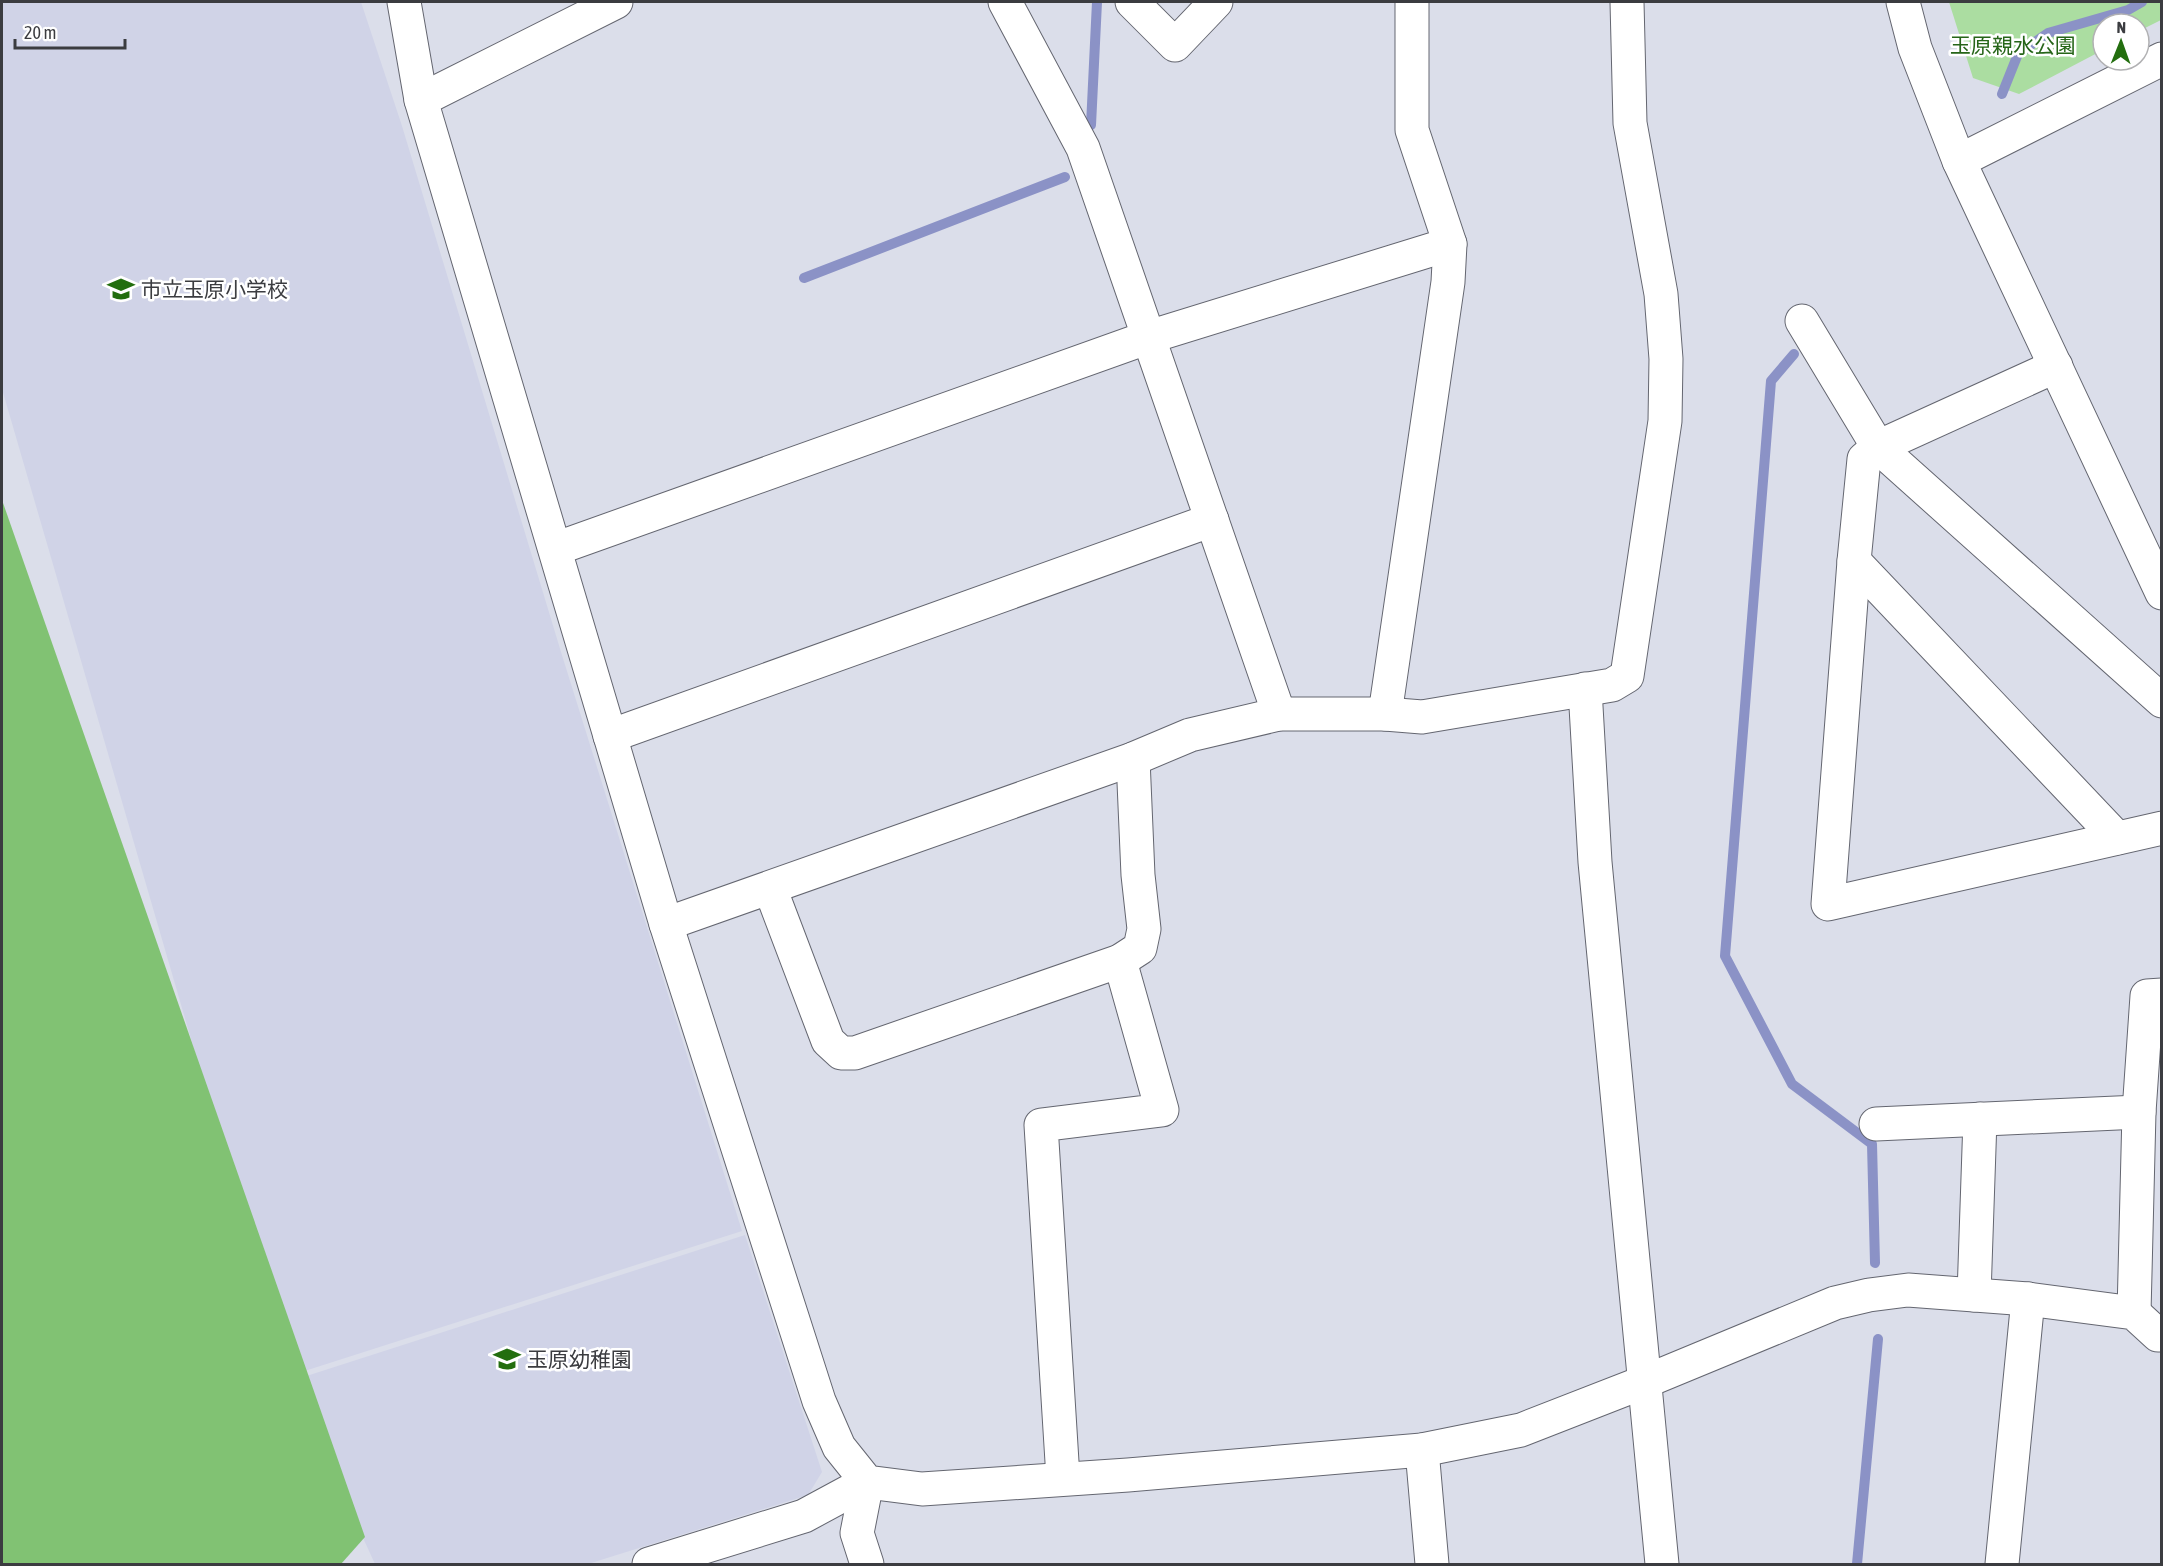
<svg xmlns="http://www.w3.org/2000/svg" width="2163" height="1566" font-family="'Asap Condensed','Noto Sans JP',sans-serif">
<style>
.built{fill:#d0d3e7}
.green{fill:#abdda1}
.forest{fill:#81c273}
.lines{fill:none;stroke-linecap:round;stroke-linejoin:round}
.stream{stroke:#8b92c6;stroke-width:10}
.minor-casing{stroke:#646670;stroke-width:35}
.tertiary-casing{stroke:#646670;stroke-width:35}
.minor{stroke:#fff;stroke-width:33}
.tertiary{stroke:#fff;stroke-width:33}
.labels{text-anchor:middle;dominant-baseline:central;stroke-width:5;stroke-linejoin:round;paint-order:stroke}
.park-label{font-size:21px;fill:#266518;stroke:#fff}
.poi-label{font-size:21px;fill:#3b3c40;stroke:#fff;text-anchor:start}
</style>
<rect width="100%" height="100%" fill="#dbdeea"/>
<!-- built -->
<g class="built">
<polygon points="2,2 361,2 402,126 561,652 742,1231 289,1376 2,389"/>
<polygon points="745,1235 822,1472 808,1495 588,1564 375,1564 291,1381"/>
</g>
<!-- green -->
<polygon class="green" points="1949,2 2161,2 2161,20 2139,31 2139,24 2103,24 2103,50 2019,94 1973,78"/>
<!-- forest -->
<polygon class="forest" points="2,500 365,1537 341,1564 2,1564"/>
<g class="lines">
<!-- stream -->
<g class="stream">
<polyline points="2002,94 2018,54 2048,33 2128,10 2142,2"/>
<polyline points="1091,125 1097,2"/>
<polyline points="804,278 1065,177"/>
<polyline points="1794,354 1771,381 1725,956 1792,1084 1872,1144 1875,1263"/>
<polyline points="1857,1564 1878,1339"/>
</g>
<defs>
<g id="minor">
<polyline points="404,2 421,100 666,924 819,1401 839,1447 867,1482 922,1489 1128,1475 1422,1450 1521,1430 1644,1382 1835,1303 1869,1295 1908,1290 2028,1299 2134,1313 2158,1335 2162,1335"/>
<polyline points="1005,2 1083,148 1279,714"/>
<polyline points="1132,2 1175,45 1216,2"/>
<polyline points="421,100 616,2"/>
<polyline points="1802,321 1878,447 2162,701"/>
<polyline points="2056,366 1878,447 1864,459 1854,561 1828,904 2162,828"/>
<polyline points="555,549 1149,337 1450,244"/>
<polyline points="1854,561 2117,838"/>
<polyline points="1585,689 1595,862 1662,1564"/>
<polyline points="1385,714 1448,282 1450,244 1412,130 1412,2"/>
<polyline points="610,736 1212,520"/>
<polyline points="770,888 828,1041 841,1053 855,1053 1120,961 1140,948 1144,929 1138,875 1133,759"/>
<polyline points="666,924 1133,759 1190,735 1279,714 1385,714 1422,717 1612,685 1627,676 1665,421 1666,359 1661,294 1630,123 1627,2"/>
<polyline points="1876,1124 2139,1112"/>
<polyline points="1974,1295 1980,1119"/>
<polyline points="2134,1313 2139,1112 2147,996 2162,995"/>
<polyline points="1422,1450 1432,1564"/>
<polyline points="1063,1478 1041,1125 1162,1110 1120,961"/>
<polyline points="649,1564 804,1516 867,1482"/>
<polyline points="867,1564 857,1533 867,1482"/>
<polyline points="2002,1564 2028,1299"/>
</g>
<g id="tertiary">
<polyline points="1903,2 1915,48 1959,161 2162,593"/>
<polyline points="1959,161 2162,59"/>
</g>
</defs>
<!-- minor casing -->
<use href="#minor" class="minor-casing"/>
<!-- tertiary casing -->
<use href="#tertiary" class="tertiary-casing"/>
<!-- minor -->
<use href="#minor" class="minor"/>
<!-- tertiary -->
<use href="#tertiary" class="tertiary"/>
</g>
<!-- icons -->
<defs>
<symbol id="school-bare" viewBox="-9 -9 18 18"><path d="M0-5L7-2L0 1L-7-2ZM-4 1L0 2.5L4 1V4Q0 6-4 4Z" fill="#236e0f" stroke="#fff" stroke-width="2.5" paint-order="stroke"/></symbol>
</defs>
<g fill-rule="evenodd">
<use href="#school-bare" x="102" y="270" width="38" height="38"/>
<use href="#school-bare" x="488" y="1340" width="38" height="38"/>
</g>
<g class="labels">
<!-- park labels -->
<g class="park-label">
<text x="2013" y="45">玉原親水公園</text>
</g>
<!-- poi labels -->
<g class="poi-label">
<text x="141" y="289">市立玉原小学校</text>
<text x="527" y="1359">玉原幼稚園</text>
</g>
</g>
<!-- border -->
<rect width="2163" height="1566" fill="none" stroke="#3b3c40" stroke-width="6"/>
<!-- north arrow -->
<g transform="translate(2121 42) rotate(1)"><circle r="28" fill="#ffffff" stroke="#b1b1b3" stroke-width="1.5"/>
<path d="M0-4.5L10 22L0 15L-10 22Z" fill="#236e0f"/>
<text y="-9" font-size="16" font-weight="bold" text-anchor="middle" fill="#3b3c40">N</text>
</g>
<!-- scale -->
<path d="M15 39v9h110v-9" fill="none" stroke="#3b3c40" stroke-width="3"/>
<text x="24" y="39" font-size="18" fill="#3b3c40" stroke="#ffffff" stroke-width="4.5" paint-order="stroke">20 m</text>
</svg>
